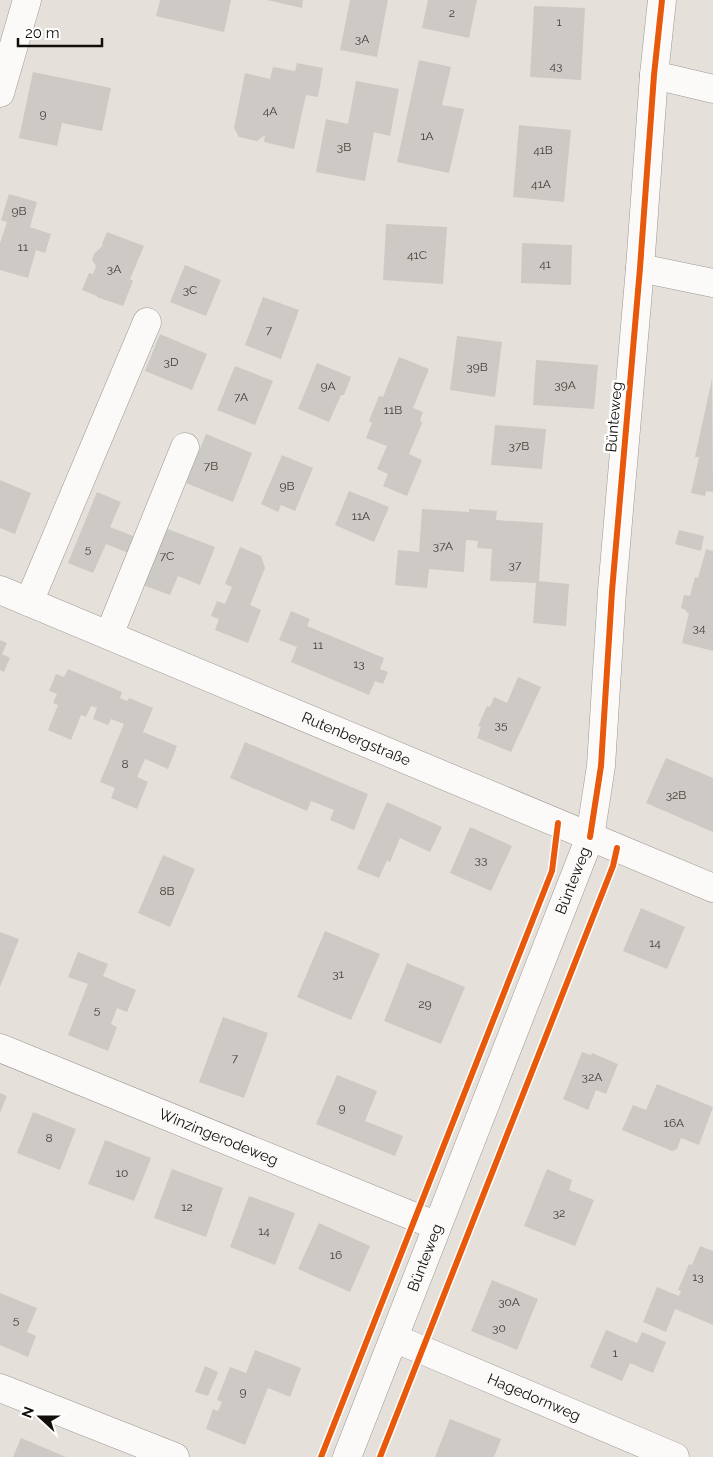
<svg xmlns="http://www.w3.org/2000/svg" width="713" height="1457" font-family="Raleway,sans-serif">
<style>
.building{fill:#cdc9c4}
.lines{fill:none;stroke-linecap:round;stroke-linejoin:round}
.minor-casing{stroke:#9b9793;stroke-width:29}
.minor{stroke:#fbfaf9;stroke-width:28}
.cycleway-casing{stroke:#fff;stroke-width:9}
.cycleway{stroke:#e8590c;stroke-width:6}
.labels{text-anchor:middle;dominant-baseline:central;stroke-width:5;stroke-linejoin:round;paint-order:stroke}
.number-label{font-size:12px;fill:#43403b}
.street-label{font-size:15px;fill:#120f0b;stroke:#fff}
</style>
<rect width="100%" height="100%" fill="#e5e0da"/>
<!-- building -->
<g class="building">
<polygon points="160,0 231,0 224,32 156,16"/>
<polygon points="267,0 303,0 302,8"/>
<polygon points="350,0 388,0 377,57 340,50"/>
<polygon points="428,0 477,0 469,38 422,28"/>
<polygon points="534,6 585,8 581,80 530,77"/>
<polygon points="419,60 451,67 442,105 464,109 449,173 397,162"/>
<polygon points="297,63 323,68 318,97 306,95 294,149 264,142 265,135 257,141 239,137 234,128 245,73 270,79 273,67 295,71"/>
<polygon points="33,72 111,88 102,131 62,123 57,146 19,138"/>
<polygon points="356,81 399,89 390,136 374,132 365,181 316,172 326,119 348,124"/>
<polygon points="519,125 571,130 564,202 513,197"/>
<polygon points="9,194 37,202 30,227 51,234 45,253 36,250 28,278 0,270 0,243 7,222 1,220"/>
<polygon points="386,224 447,227 443,284 383,280"/>
<polygon points="107,232 144,246 130,279 133,281 123,306 97,297 97,296 82,290 89,273 93,274 96,266 92,260 94,254 103,245 102,244"/>
<polygon points="522,243 572,245 571,285 521,283"/>
<polygon points="185,265 221,280 206,316 170,302"/>
<polygon points="263,297 299,310 281,359 245,345"/>
<polygon points="160,334 207,354 192,390 145,371"/>
<polygon points="457,336 502,342 495,397 450,390"/>
<polygon points="399,357 429,369 413,408 423,412 420,420 422,423 409,454 422,460 407,496 383,486 388,474 377,469 387,446 366,438 372,423 369,421 379,396 383,397"/>
<polygon points="536,360 598,365 594,409 533,405"/>
<polygon points="317,363 351,377 344,395 341,395 329,422 298,409"/>
<polygon points="235,366 273,381 255,425 217,410"/>
<polygon points="712,379 713,492 706,491 705,496 691,493 699,457 695,457"/>
<polygon points="495,425 546,429 542,469 491,465"/>
<polygon points="206,434 252,453 233,502 186,483"/>
<polygon points="282,455 313,468 295,511 281,505 278,512 261,504"/>
<polygon points="0,480 31,493 15,534 0,528"/>
<polygon points="349,491 389,507 374,542 335,525"/>
<polygon points="97,492 121,502 110,527 143,540 136,556 106,544 93,573 68,563"/>
<polygon points="422,509 469,512 469,509 497,511 496,520 543,523 539,581 569,584 566,626 533,623 536,583 490,581 492,549 477,548 478,541 466,540 464,572 429,569 427,588 395,585 398,550 419,552"/>
<polygon points="165,528 215,547 200,585 178,576 170,595 143,585"/>
<polygon points="679,530 704,536 701,551 675,544"/>
<polygon points="240,547 261,556 265,568 250,605 261,610 248,643 215,630 219,619 211,616 217,601 225,604 232,587 225,584"/>
<polygon points="706,549 713,551 713,651 682,643 689,613 686,612 686,610 681,608 684,595 690,596 695,577 698,578"/>
<polygon points="291,611 310,619 307,626 384,658 380,669 388,672 383,684 375,681 369,695 291,662 297,647 279,640"/>
<polygon points="0,640 7,643 2,654 10,658 4,672 0,670"/>
<polygon points="68,669 122,692 120,698 127,701 129,698 153,708 143,732 177,746 168,769 145,759 137,777 148,782 137,809 111,798 115,788 100,782 124,724 111,719 108,725 93,719 97,708 91,706 86,717 81,715 71,740 48,730 58,705 53,703 57,694 49,691 56,674 64,677"/>
<polygon points="518,677 541,687 511,752 477,738 481,727 478,726 487,706 490,707 494,697 507,703"/>
<polygon points="245,742 368,794 354,830 330,820 334,810 311,801 307,811 230,778"/>
<polygon points="666,758 713,778 713,832 646,803"/>
<polygon points="387,802 442,827 430,852 400,838 390,862 387,860 379,878 357,869"/>
<polygon points="470,827 512,846 491,891 450,873"/>
<polygon points="163,855 195,869 170,927 138,913"/>
<polygon points="641,908 685,927 667,969 623,951"/>
<polygon points="325,931 380,954 351,1020 297,997"/>
<polygon points="0,932 19,939 0,987"/>
<polygon points="78,952 108,964 103,976 136,990 127,1012 117,1008 111,1024 117,1027 108,1051 68,1035 88,984 68,977"/>
<polygon points="407,963 465,987 441,1044 384,1021"/>
<polygon points="223,1017 268,1033 244,1098 199,1082"/>
<polygon points="582,1052 591,1055 592,1053 618,1064 606,1094 596,1090 588,1110 563,1099"/>
<polygon points="337,1075 377,1091 365,1121 403,1136 395,1156 316,1124"/>
<polygon points="657,1084 713,1107 699,1145 681,1138 677,1149 672,1151 622,1130 633,1105 646,1110"/>
<polygon points="0,1093 7,1096 0,1113"/>
<polygon points="33,1112 76,1129 60,1170 17,1153"/>
<polygon points="105,1140 151,1158 134,1201 88,1184"/>
<polygon points="172,1169 223,1188 206,1237 154,1218"/>
<polygon points="547,1169 572,1180 569,1190 594,1200 575,1246 524,1226"/>
<polygon points="249,1196 295,1213 275,1265 230,1247"/>
<polygon points="319,1223 370,1246 350,1292 298,1269"/>
<polygon points="700,1246 713,1251 713,1325 675,1309 666,1332 643,1322 657,1287 679,1296 681,1291 678,1290 689,1264 692,1265"/>
<polygon points="492,1280 538,1299 517,1350 471,1331"/>
<polygon points="0,1293 37,1308 27,1332 36,1336 28,1357 0,1345"/>
<polygon points="606,1330 637,1343 642,1332 666,1342 653,1373 630,1363 622,1381 590,1367"/>
<polygon points="255,1350 301,1368 290,1397 268,1388 245,1445 206,1429 213,1409 218,1411 222,1402 217,1400 230,1367 246,1373"/>
<polygon points="205,1366 218,1372 208,1396 195,1392"/>
<polygon points="450,1419 501,1439 494,1457 435,1457"/>
<polygon points="21,1438 66,1457 13,1457"/>
</g>
<g class="lines">
<defs>
<g id="minor">
<polyline points="654,75 713,89"/>
<polyline points="0,93 27,0"/>
<polyline points="640,268 713,283"/>
<path id="s1" d="M 0,590 L 713,888"/>
<polyline points="29,602 147,322"/>
<polyline points="109,635 185,447"/>
<path id="s2" d="M 0,1048 L 437,1226"/>
<path id="s3" d="M 394,1338 L 675,1457"/>
<polyline points="0,1388 175,1457"/>
<path id="s4" d="M 347,1457 L 590,837 L 601,766 L 612,591 L 640,268 L 654,75 L 662,0"/>
</g>
</defs>
<!-- minor casing -->
<use href="#minor" class="minor-casing"/>
<!-- minor -->
<use href="#minor" class="minor"/>
<defs>
<g id="cycleway">
<polyline points="590,837 601,766 612,591 640,268 654,75 662,0"/>
<polyline points="321,1457 552,871 558,823"/>
<polyline points="380,1457 613,866 617,848"/>
</g>
</defs>
<!-- cycleway casing -->
<use href="#cycleway" class="cycleway-casing"/>
<!-- cycleway -->
<use href="#cycleway" class="cycleway"/>
</g>
<g class="labels">
<!-- number labels -->
<g class="number-label">
<text x="452" y="13">2</text>
<text x="559" y="22">1</text>
<text x="362" y="39">3A</text>
<text x="556" y="66">43</text>
<text x="270" y="111">4A</text>
<text x="43" y="114">9</text>
<text x="427" y="136">1A</text>
<text x="344" y="147">3B</text>
<text x="543" y="150">41B</text>
<text x="541" y="184">41A</text>
<text x="19" y="211">9B</text>
<text x="23" y="247">11</text>
<text x="417" y="255">41C</text>
<text x="545" y="264">41</text>
<text x="114" y="269">3A</text>
<text x="190" y="290">3C</text>
<text x="269" y="330">7</text>
<text x="171" y="362">3D</text>
<text x="477" y="367">39B</text>
<text x="565" y="385">39A</text>
<text x="328" y="386">9A</text>
<text x="241" y="397">7A</text>
<text x="393" y="410">11B</text>
<text x="519" y="446">37B</text>
<text x="211" y="466">7B</text>
<text x="287" y="486">9B</text>
<text x="361" y="516">11A</text>
<text x="443" y="546">37A</text>
<text x="88" y="549">5</text>
<text x="167" y="556">7C</text>
<text x="515" y="565">37</text>
<text x="699" y="628">34</text>
<text x="318" y="645">11</text>
<text x="359" y="664">13</text>
<text x="501" y="725">35</text>
<text x="125" y="764">8</text>
<text x="676" y="795">32B</text>
<text x="481" y="860">33</text>
<text x="167" y="891">8B</text>
<text x="655" y="943">14</text>
<text x="338" y="974">31</text>
<text x="425" y="1004">29</text>
<text x="97" y="1010">5</text>
<text x="235" y="1058">7</text>
<text x="592" y="1077">32A</text>
<text x="342" y="1108">9</text>
<text x="674" y="1123">16A</text>
<text x="49" y="1138">8</text>
<text x="122" y="1173">10</text>
<text x="187" y="1207">12</text>
<text x="559" y="1213">32</text>
<text x="264" y="1231">14</text>
<text x="336" y="1255">16</text>
<text x="698" y="1277">13</text>
<text x="509" y="1302">30A</text>
<text x="16" y="1320">5</text>
<text x="499" y="1328">30</text>
<text x="615" y="1353">1</text>
<text x="243" y="1392">9</text>
</g>
<!-- street labels -->
<g class="street-label">
<text transform="translate(614 417) rotate(-85)">Bünteweg</text>
<text stroke="none"><textPath href="#s1" startOffset="386">Rutenbergstraße</textPath></text>
<text stroke="none"><textPath href="#s4" startOffset="619">Bünteweg</textPath></text>
<text stroke="none"><textPath href="#s2" startOffset="236">Winzingerodeweg</textPath></text>
<text stroke="none"><textPath href="#s4" startOffset="214">Bünteweg</textPath></text>
<text stroke="none"><textPath href="#s3" startOffset="152">Hagedornweg</textPath></text>
</g>
</g>
<!-- north arrow -->
<g transform="translate(40 1417) rotate(291)" stroke="#ffffff" stroke-width="4" paint-order="stroke">
<path d="M0-4L9 19L0 12L-9 19Z" fill="#120f0b"/>
<text y="-8" font-size="14" font-weight="bold" text-anchor="middle" fill="#120f0b">N</text>
</g>
<!-- scale -->
<path d="M18 38v8h84v-8" fill="none" stroke="#120f0b" stroke-width="2.5"/>
<text x="25" y="38" font-size="15" fill="#120f0b" stroke="#ffffff" stroke-width="4" paint-order="stroke">20 m</text>
</svg>
